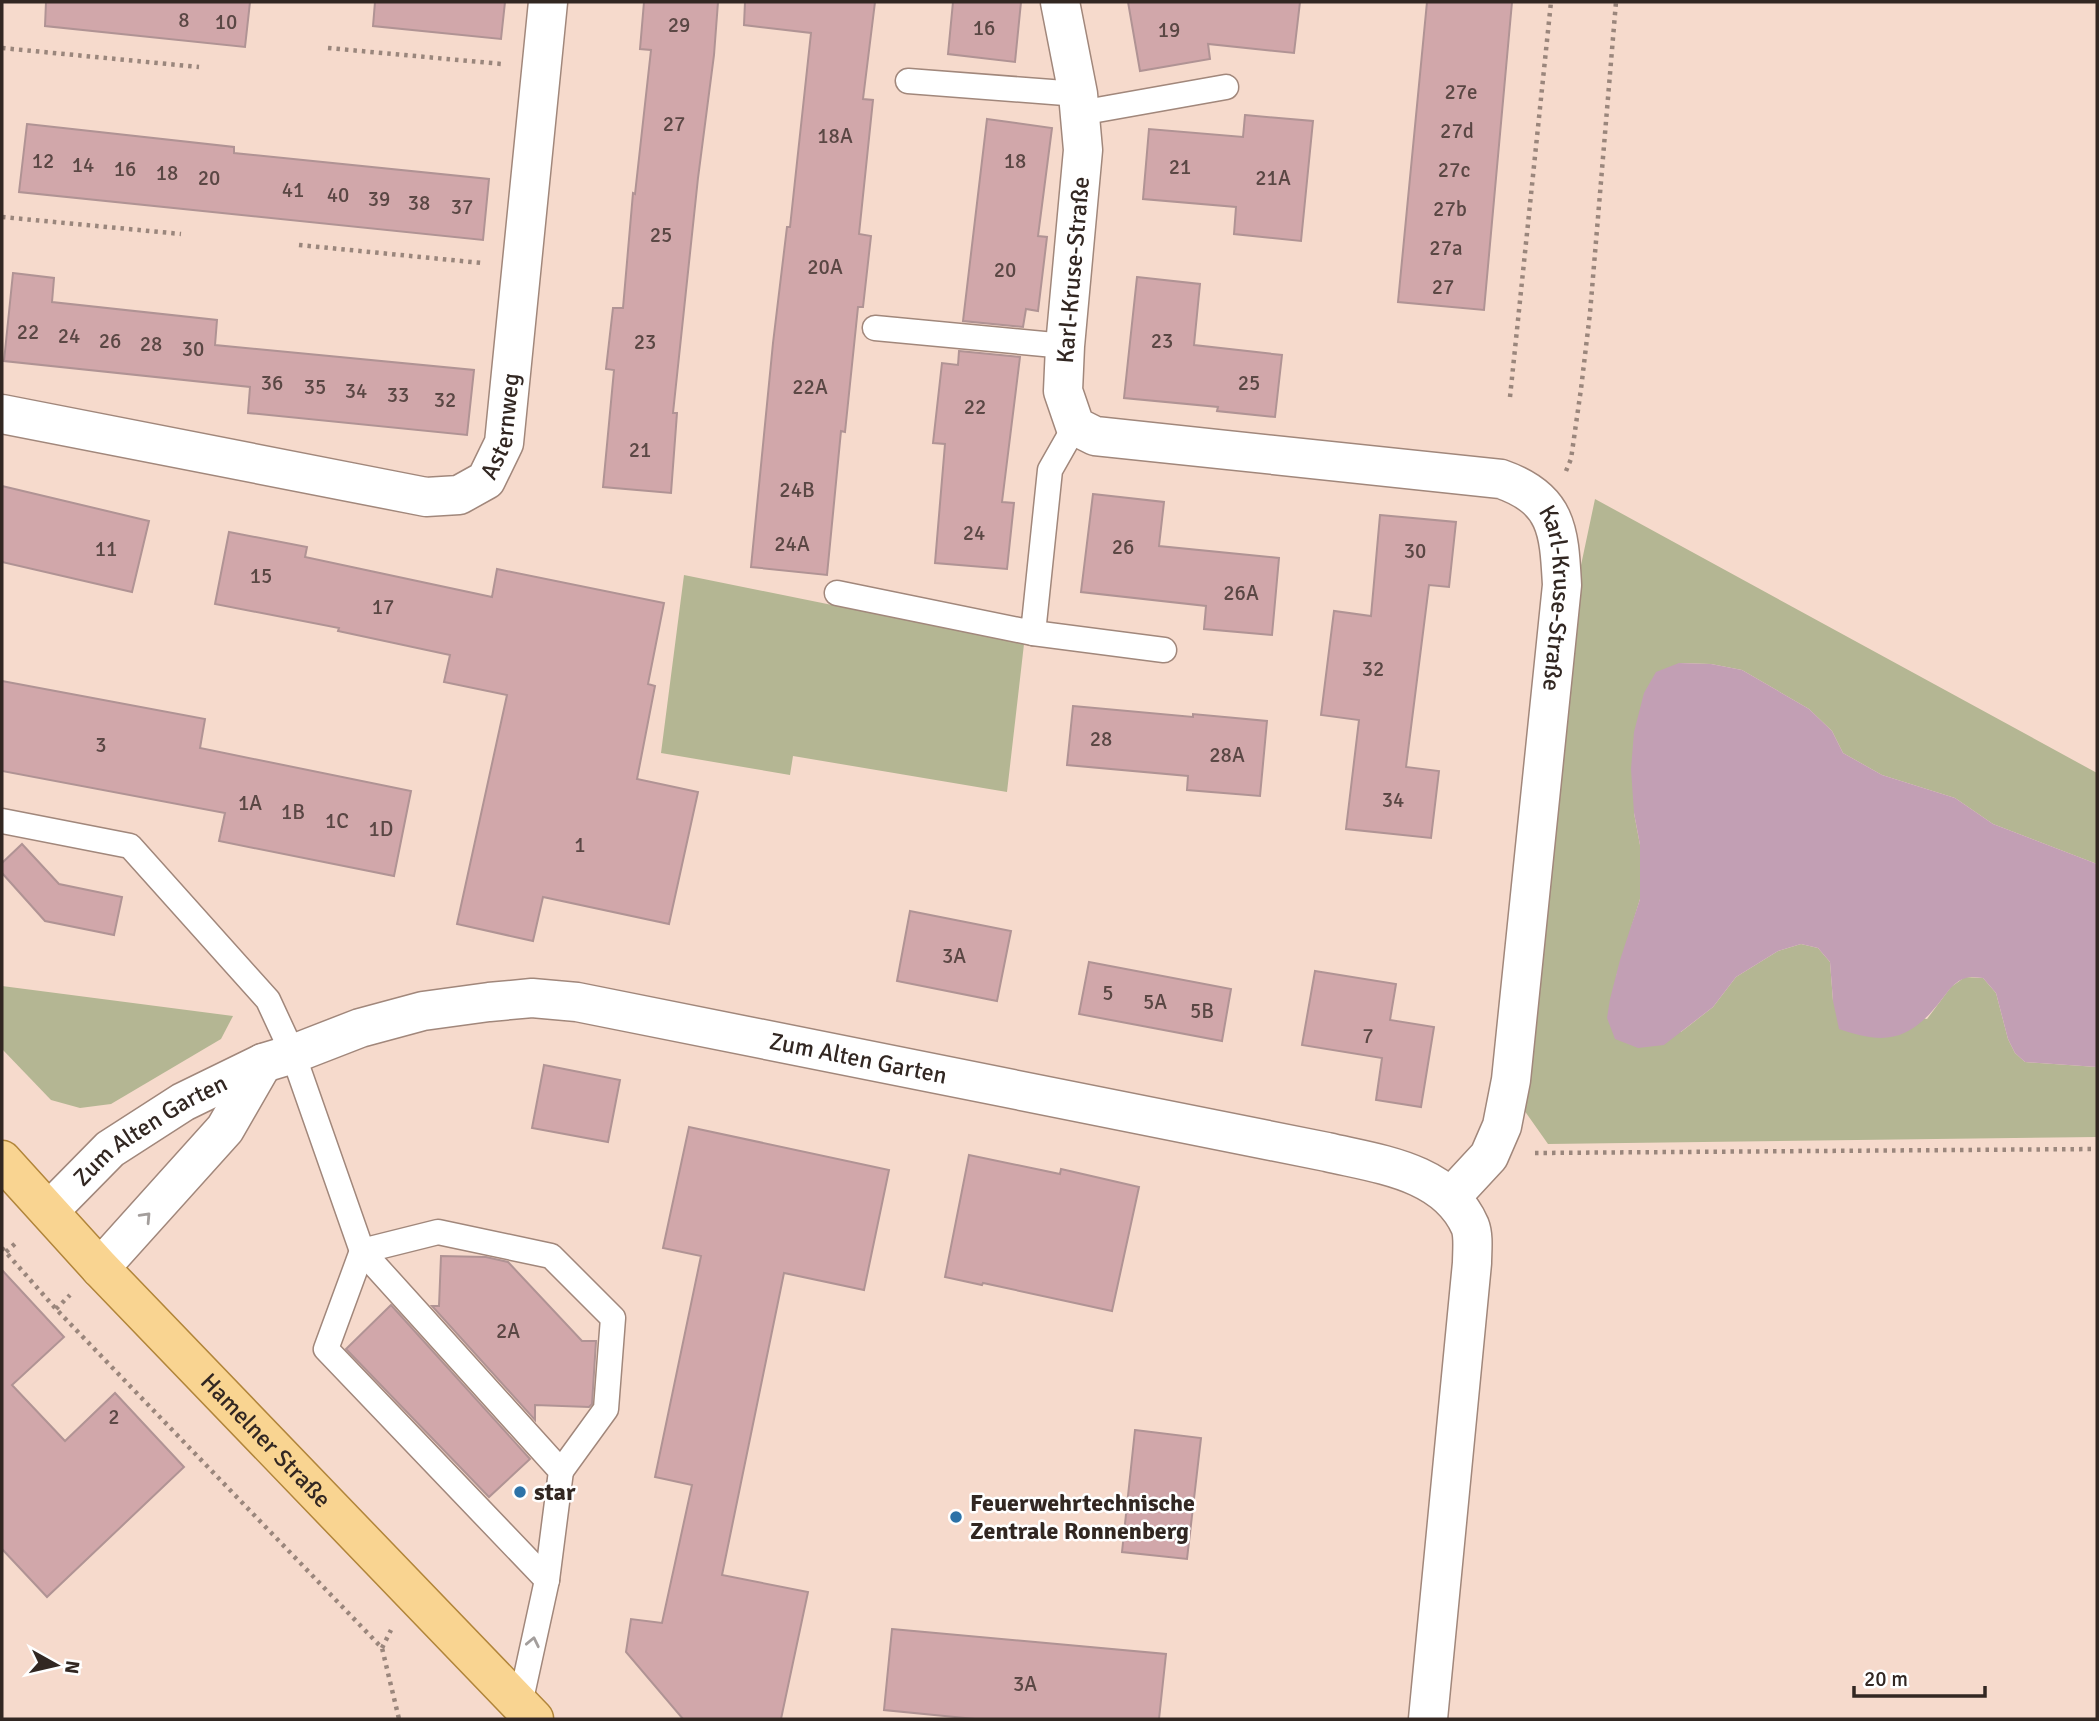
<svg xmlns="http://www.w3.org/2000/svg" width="2099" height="1721" font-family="Signika,sans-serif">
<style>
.green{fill:#b4b693}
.water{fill:#c29fb4}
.building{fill:#d1a7aa;stroke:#b09394;stroke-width:2}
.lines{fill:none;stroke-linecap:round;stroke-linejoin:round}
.lane-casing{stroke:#a1877b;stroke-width:27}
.street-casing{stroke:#a1877b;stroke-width:41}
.primary-casing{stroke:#b1853a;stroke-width:41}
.path{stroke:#9a867c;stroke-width:4.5;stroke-dasharray:3.5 5;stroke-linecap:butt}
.lane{stroke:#fff;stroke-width:24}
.street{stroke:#fff;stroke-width:38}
.primary{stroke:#f9d491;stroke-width:38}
.oneway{stroke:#a39e9c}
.poi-dot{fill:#2d72a7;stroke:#fff;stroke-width:2.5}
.labels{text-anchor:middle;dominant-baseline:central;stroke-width:5;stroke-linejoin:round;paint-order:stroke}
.number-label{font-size:21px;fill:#5a4744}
.street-label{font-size:24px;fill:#322722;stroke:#fff}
.poi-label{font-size:24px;font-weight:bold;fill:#322722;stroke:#fff;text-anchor:start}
</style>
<rect width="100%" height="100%" fill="#f6dacc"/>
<!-- green -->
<g class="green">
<polygon points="1595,499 2097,773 2097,864 1993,824 1955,798 1882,775 1843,753 1832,731 1809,709 1742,670 1711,664 1679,663 1634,813 1640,845 1640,899 1616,977 1681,1032 1713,1007 1736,977 1778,951 1801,944 1818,948 1830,962 1833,1001 1927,1019 1951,987 1965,977 1983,978 1996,993 2008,1039 2015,1053 2025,1062 2097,1067 2097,1137 1548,1144 1524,1110 1580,570"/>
<polygon points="684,575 1024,644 1007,792 793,756 790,775 661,753"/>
<polygon points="2,986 233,1016 221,1039 111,1104 80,1108 51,1100 2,1049"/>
</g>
<!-- water -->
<path class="water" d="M 1679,663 L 1711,664 L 1742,670 L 1809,709 L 1832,731 L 1843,753 L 1882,775 L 1955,798 L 1993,824 L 2097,864 L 2097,1067 L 2025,1062 L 2015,1053 L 2008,1039 L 1996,993 L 1983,978 C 1978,978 1971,976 1966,978 C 1956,980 1948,991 1942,999 C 1911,1040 1887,1046 1839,1029 L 1833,1001 L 1830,962 L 1818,948 L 1801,944 L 1778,951 L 1736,977 L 1713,1007 L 1664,1045 L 1638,1048 L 1615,1039 L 1607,1018 L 1610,999 L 1620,960 L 1640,899 L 1640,845 L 1634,813 L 1631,769 L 1634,732 L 1644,693 L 1656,672 Z"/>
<!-- building -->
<g class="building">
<polygon points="46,2 250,2 245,47 45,26"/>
<polygon points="375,2 505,2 501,39 373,26"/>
<polygon points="644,2 718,2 714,55 698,178 673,413 677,413 671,493 603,487 614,370 606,369 613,308 623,308 633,193 635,194 651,50 640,49"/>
<polygon points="745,2 875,2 863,99 873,100 859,234 871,236 863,307 858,307 845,432 841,431 827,575 751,567 773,343 787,227 790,227 811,33 744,25"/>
<polygon points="953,2 1021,2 1015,62 948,54"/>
<polygon points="1128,2 1300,2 1294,53 1208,44 1210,59 1140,71"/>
<polygon points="1427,2 1512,2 1484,310 1398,302"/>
<polygon points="1245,115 1313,121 1301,241 1234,234 1236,207 1143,199 1149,129 1243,137"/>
<polygon points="987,119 1052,128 1038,236 1047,237 1038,311 1026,309 1023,327 963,321"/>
<polygon points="27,124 234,147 234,153 489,179 483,240 19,192"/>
<polygon points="13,273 54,278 52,302 217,320 215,345 474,370 467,435 248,413 250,387 4,361"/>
<polygon points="1137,277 1200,284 1194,345 1282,355 1275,417 1217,411 1218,407 1124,398"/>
<polygon points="959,351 1020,357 1002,502 1014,503 1007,569 935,563 945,444 933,443 942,363 958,365"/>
<polygon points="2,486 149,521 132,592 2,562"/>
<polygon points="1093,494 1164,502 1159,546 1279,558 1272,635 1204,629 1206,606 1081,592"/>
<polygon points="1380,515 1456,522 1449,587 1429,585 1406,767 1439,771 1431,838 1346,829 1359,720 1321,715 1334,611 1371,616"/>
<polygon points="229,532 307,547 305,557 492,597 497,569 664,603 648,684 655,686 637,779 698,792 669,924 543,897 533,941 457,924 507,695 444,682 450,655 338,631 339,628 215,604"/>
<polygon points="2,681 205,719 200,748 411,791 394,876 219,841 225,813 2,771"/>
<polygon points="1073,706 1193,717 1193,714 1267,721 1260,796 1187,790 1188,776 1067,765"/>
<polygon points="22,844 59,884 122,897 114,935 45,921 2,873 2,863"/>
<polygon points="910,911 1011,931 997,1001 897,981"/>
<polygon points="1089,962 1231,989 1222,1041 1079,1014"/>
<polygon points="1315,971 1396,984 1390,1020 1434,1027 1421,1107 1376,1100 1382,1058 1302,1045"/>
<polygon points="544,1065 620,1080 608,1142 532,1128"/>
<polygon points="689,1127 889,1170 864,1290 784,1273 722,1575 808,1592 781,1719 683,1719 626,1652 631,1619 662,1623 692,1485 655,1477 701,1256 663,1248"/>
<polygon points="969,1155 1060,1174 1061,1169 1139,1187 1112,1311 983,1283 982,1285 945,1277"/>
<polygon points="441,1256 486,1257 508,1262 582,1341 596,1341 592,1404 589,1407 535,1405 535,1420 432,1306 439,1306"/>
<polygon points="2,1270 64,1337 12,1385 65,1441 115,1393 184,1467 47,1597 2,1549"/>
<polygon points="391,1305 530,1459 489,1497 346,1349"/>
<polygon points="1135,1430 1201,1438 1187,1559 1122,1552"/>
<polygon points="892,1629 1166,1654 1159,1719 975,1719 884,1710"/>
</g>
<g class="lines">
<defs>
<g id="lane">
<polyline points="908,81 1078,94"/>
<polyline points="1080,113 1226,87"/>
<polyline points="875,328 1065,346"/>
<polyline points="837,593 1033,633 1050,470 1075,426"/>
<polyline points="1033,633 1164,650"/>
<polyline points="2,821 130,846 268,1000 293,1054 362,1251 561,1471 547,1580 520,1704"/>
<polyline points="547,1580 326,1349 362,1251 438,1232 551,1256 613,1318 606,1409 561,1471"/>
</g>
<g id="street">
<path id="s1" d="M 1060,2 L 1078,94 L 1083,150 L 1065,346 L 1063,391 L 1075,426 L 1095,436 L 1501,479 C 1558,499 1559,531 1562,585 L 1511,1080 L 1502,1126 L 1489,1156 L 1451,1197"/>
<path id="s2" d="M 2,414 L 426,497 L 459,495 L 486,480 L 504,443 L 548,2"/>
<path id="s3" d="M 49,1211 L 110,1149 L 183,1102 L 263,1063 L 293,1054 L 360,1028 L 423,1011 L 489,1002 L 532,998 L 577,1002 L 1327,1152 C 1378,1164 1446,1171 1470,1226 C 1474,1236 1472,1252 1472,1263 L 1428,1719"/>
<polyline points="100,1268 225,1129 263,1063"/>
</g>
<g id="primary">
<path id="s4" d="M 2,1160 L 100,1268 L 534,1719"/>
</g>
</defs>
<!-- lane casing -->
<use href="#lane" class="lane-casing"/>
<!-- street casing -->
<use href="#street" class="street-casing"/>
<!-- primary casing -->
<use href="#primary" class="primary-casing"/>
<!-- path -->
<g class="path">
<polyline points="2,48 199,67"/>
<polyline points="328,48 502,64"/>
<polyline points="2,217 181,234"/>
<polyline points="299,245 482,263"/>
<polyline points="1510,397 1551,2"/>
<polyline points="1566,471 1571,459 1581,389 1590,313 1616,2"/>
<polyline points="1535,1153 2097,1149"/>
<polyline points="2,1248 56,1309 382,1648 399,1719"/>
<polyline points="6,1252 18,1241"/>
<polyline points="56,1309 70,1295"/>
<polyline points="382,1648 391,1630"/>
</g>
<!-- lane -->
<use href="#lane" class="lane"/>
<!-- street -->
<use href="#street" class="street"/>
<!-- primary -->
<use href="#primary" class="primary"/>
</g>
<!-- one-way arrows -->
<defs><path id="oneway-chevron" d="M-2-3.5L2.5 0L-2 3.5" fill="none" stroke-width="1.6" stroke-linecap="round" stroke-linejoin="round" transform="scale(1.75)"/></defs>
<g class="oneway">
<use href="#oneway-chevron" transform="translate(146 1217) rotate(-47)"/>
<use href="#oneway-chevron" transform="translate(533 1642) rotate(-78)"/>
</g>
<!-- markers -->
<g class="poi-dot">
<circle cx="520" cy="1492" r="7"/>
<circle cx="956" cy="1517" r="7"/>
</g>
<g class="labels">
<!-- number labels -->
<g class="number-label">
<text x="184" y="20">8</text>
<text x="226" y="22">10</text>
<text x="679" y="25">29</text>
<text x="984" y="28">16</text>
<text x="1169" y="30">19</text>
<text x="1461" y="92">27e</text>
<text x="674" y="124">27</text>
<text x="1457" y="131">27d</text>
<text x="835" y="136">18A</text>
<text x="43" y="161">12</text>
<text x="1015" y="161">18</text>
<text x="83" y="165">14</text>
<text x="1180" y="167">21</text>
<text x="125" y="169">16</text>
<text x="1454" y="170">27c</text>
<text x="167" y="173">18</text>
<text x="209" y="178">20</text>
<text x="1273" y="178">21A</text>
<text x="293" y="190">41</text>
<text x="338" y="195">40</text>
<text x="379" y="199">39</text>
<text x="419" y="203">38</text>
<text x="462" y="207">37</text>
<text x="1450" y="209">27b</text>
<text x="661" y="235">25</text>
<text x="1446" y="248">27a</text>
<text x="825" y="267">20A</text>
<text x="1005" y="270">20</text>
<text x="1443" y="287">27</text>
<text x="28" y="332">22</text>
<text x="69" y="336">24</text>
<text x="110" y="341">26</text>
<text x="1162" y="341">23</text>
<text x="645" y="342">23</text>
<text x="151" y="344">28</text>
<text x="193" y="349">30</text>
<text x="272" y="383">36</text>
<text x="1249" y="383">25</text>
<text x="315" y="387">35</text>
<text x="810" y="387">22A</text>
<text x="356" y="391">34</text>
<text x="398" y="395">33</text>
<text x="445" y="400">32</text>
<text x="975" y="407">22</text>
<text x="640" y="450">21</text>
<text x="797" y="490">24B</text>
<text x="974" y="533">24</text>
<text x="792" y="544">24A</text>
<text x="1123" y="547">26</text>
<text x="106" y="549">11</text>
<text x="1415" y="551">30</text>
<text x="261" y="576">15</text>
<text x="1241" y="593">26A</text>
<text x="383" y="607">17</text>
<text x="1373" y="669">32</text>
<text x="1101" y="739">28</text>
<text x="101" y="745">3</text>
<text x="1227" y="755">28A</text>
<text x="1393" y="800">34</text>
<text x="250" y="803">1A</text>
<text x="293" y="812">1B</text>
<text x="337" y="821">1C</text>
<text x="381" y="829">1D</text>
<text x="580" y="845">1</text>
<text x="954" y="956">3A</text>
<text x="1108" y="993">5</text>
<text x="1155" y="1002">5A</text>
<text x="1202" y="1011">5B</text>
<text x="1368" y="1036">7</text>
<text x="508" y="1331">2A</text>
<text x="114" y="1417">2</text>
<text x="1025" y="1684">3A</text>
</g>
<!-- street labels -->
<g class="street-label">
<text transform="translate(1073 270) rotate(-85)">Karl-Kruse-Straße</text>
<text stroke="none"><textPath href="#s2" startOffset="553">Asternweg</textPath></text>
<text stroke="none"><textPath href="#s1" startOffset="1006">Karl-Kruse-Straße</textPath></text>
<text stroke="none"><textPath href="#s3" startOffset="873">Zum Alten Garten</textPath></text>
<text stroke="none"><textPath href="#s3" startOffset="131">Zum Alten Garten</textPath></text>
<text stroke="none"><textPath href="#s4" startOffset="385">Hamelner Straße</textPath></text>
</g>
<!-- poi labels -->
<g class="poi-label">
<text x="534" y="1492">star</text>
<text x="970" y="1503">Feuerwehrtechnische<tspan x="970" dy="28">Zentrale Ronnenberg</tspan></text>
</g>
</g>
<!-- border -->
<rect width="2099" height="1721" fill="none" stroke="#322722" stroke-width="7"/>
<!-- north arrow -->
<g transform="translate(56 1665) rotate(98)" stroke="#ffffff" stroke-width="5" paint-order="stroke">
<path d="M0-5L12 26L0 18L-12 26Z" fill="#322722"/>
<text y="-10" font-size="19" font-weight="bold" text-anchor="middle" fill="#322722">N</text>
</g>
<!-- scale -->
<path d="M1854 1686v10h131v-10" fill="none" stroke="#322722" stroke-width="3.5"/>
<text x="1864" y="1686" font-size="21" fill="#322722" stroke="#ffffff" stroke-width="5" paint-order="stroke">20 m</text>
</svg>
